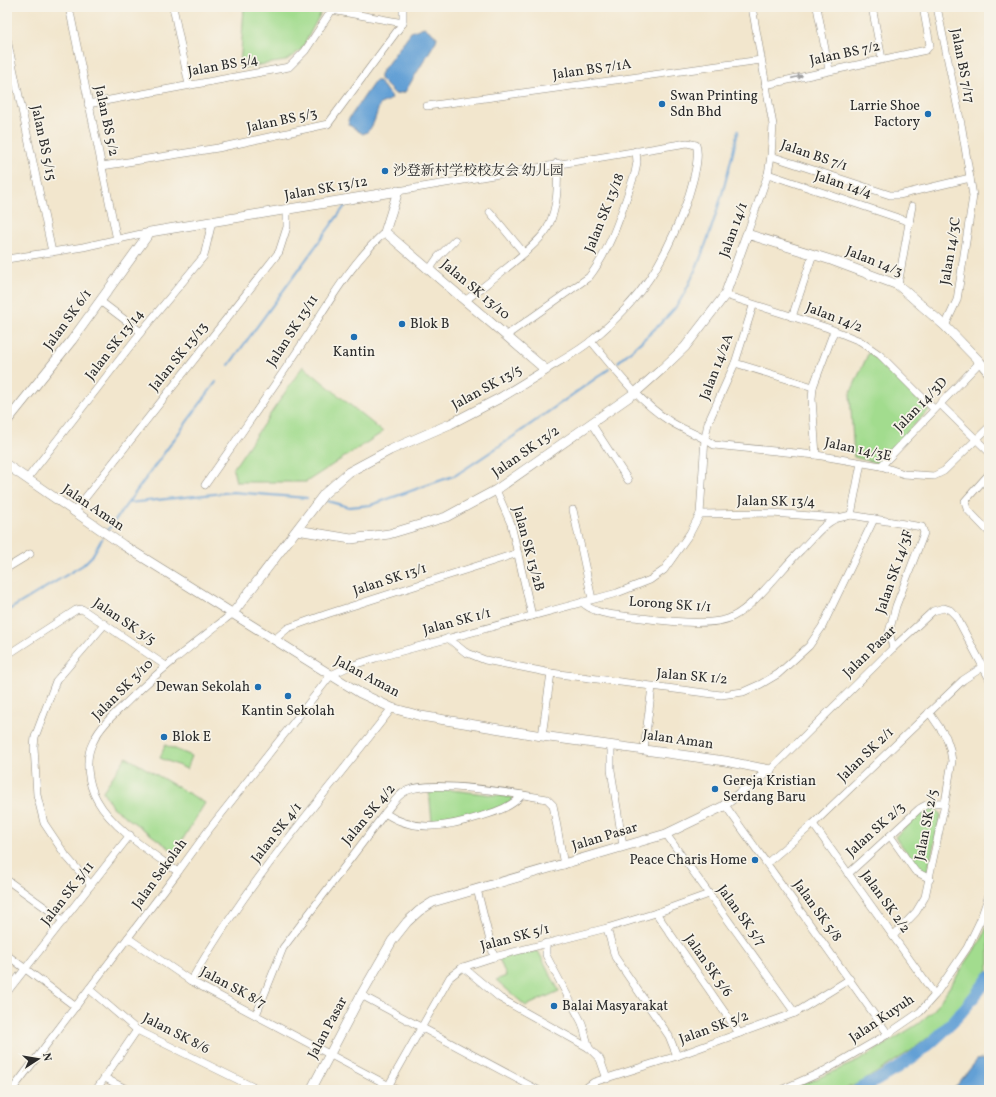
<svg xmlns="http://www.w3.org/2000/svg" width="996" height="1097" font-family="Vollkorn,'Noto Serif SC',serif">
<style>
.green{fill:#a2dc8e;stroke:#66845c}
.water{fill:#64a0d5;stroke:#486680}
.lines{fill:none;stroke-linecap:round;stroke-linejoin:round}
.stream{stroke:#64a0d5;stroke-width:2}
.river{stroke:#64a0d5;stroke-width:12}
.minor-casing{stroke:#8e887c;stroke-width:8}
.tertiary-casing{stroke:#8e887c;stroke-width:10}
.minor{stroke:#fff;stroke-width:7}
.tertiary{stroke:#fff;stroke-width:9}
.oneway{fill:#a0a0a0}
.poi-dot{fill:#1f6fb2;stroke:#f7f3e8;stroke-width:1.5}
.labels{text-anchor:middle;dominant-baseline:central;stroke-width:3.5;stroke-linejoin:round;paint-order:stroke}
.street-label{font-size:14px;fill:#2b2b2b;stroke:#f7f3e8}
.poi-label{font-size:14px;fill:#2b2b2b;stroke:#f7f3e8;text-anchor:start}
</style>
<rect width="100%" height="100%" fill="#f7f3e8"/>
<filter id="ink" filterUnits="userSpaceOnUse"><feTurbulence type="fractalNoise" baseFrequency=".025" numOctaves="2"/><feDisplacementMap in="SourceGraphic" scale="8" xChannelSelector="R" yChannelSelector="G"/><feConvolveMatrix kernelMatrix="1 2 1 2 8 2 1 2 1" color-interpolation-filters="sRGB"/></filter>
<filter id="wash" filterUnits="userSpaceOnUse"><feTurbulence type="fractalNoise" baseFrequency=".012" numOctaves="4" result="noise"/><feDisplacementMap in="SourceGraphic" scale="16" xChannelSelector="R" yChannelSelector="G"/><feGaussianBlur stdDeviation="0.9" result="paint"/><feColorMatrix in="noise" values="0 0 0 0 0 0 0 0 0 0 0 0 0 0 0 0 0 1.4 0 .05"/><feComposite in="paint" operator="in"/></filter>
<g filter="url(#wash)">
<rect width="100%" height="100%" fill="#f2e6cd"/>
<!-- green -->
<g class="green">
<polygon points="244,7 324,7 301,50 285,61 240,68"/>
<polygon points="869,352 929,410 877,463 854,457 850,394"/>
<polygon points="303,366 383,432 306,482 236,482 233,469"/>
<polygon points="165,745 192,756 187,769 160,758"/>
<polygon points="126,757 205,803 175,852 112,807 103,791"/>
<path d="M 429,790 L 451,790 L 511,797 L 514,799 C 503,811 449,820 432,822 Z"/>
<polygon points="933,805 941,815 927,874 920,869 895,837 927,807"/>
<polygon points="989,919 989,967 983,979 951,1020 912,1050 862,1082 843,1090 790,1090 858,1061 918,1024 934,1010 983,937"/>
<polygon points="538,951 559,991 526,1006 496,980 506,976 499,958"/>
</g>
<!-- water -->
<g class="water">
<polygon points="424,27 437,37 436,41 405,92 395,94 380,79 380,74 411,32"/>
<path d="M 375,81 L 379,81 L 392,98 L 390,100 L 380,104 C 376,113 374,131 363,134 L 349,125 L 348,120 Z"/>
<polygon points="981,1059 985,1061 989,1090 953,1090 977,1060"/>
</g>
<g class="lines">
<!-- stream -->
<g class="stream">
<path d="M 618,362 C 637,345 658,328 675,308 C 686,294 693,275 700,259 C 717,217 728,175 738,131"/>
<polyline points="229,365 345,206"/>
<polyline points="327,501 349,507 371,505 456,475 504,443 609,369"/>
<polyline points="128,503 233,492 307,498"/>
<polyline points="108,530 216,382"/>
<polyline points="7,611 83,565 92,556 102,539"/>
</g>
<!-- river -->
<path class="river" d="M 858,1090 C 916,1062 952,1029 989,977"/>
</g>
</g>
<g filter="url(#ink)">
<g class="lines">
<defs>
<g id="minor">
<polyline points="69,7 117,240"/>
<polyline points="173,7 189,85"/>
<polyline points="817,7 829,70"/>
<polyline points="872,7 882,59"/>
<polyline points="937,7 962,129 973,196 957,300 945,326"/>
<polyline points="332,10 403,23"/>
<polyline points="7,39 52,252"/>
<polyline points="765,85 926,50 930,45 923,7"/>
<polyline points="88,104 289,67 305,51 332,10 332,7"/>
<polyline points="427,106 761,60"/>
<polyline points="771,156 890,195 899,195 970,178"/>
<polyline points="102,166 218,148 328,124 403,23 403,7"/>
<polyline points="768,174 910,222"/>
<path d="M 398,191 L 687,143 L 696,145 C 701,158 691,188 687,201 C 665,261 642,299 592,340 C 578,352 561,360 546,370"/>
<polyline points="490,212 524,253"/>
<polyline points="747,234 768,174 771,156 773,125 752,7"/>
<polyline points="7,259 83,247 150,232"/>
<polyline points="429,270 438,257 455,240"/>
<polyline points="898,285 912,206"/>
<polyline points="725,295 828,328 860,341 880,355 934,409"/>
<polyline points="100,301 141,332"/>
<path d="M 465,301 C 482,287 541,244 548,227 C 558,206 558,185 557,163"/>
<polyline points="792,317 813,254"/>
<path d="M 507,335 L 589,277 C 612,248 623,207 635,173 L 637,162 L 636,151"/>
<path d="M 591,341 C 613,367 639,402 668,420 C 682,430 699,434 714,445 L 816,455 L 881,466 L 904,474 L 934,476 L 944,471 L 989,427"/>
<polyline points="735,363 813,387"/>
<polyline points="940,404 989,452"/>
<polyline points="591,423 628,480"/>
<polyline points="816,455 812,399 813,387 834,331"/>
<polyline points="881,466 980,362"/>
<polyline points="989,474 965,501 967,509 989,532"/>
<polyline points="27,479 141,332 204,256 212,222"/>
<path d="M 205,485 C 237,439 269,394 300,347 C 326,307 349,265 385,232"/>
<polyline points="496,490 511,524 532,616"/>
<polyline points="573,510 592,599"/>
<polyline points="74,512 279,252 287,227 287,210"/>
<polyline points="700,514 772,513 838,518 851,515 922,527 924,533 896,606 889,632 893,648"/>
<polyline points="851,515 861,463"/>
<polyline points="7,568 30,554"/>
<path d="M 582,602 C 597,617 623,615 642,618 C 665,621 713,627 732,617 C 754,607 782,568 801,550 C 812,539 823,524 837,518"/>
<polyline points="448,638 465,652 485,660 551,673 721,695 743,692 761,684 778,674 809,646 822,627 874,519"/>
<polyline points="275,639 288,628 327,614 518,553"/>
<polyline points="7,655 76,610 82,609 166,666"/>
<polyline points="542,736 551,673"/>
<polyline points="611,745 611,770 623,846"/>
<polyline points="644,749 652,687"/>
<polyline points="770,770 893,648 933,611 944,608 950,610 956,616 989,678"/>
<polyline points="725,805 888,1034"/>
<path d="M 385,813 C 415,834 450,826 482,816 C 498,811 511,807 522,795"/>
<polyline points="813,824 935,995"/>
<polyline points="666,834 795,1013"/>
<polyline points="890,836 915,871 930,879"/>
<polyline points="767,863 813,824 963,680 983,667"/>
<path d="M 178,872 C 152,853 113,829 97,800 C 88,784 84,759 93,742 C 100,727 112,716 124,705 C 158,671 196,642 233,613"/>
<path d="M 848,874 L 919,809 C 928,803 934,802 945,803"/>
<polyline points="7,880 64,921"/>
<polyline points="91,885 66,856 44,823 37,795 34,747 35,737 56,681 105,624"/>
<polyline points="477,889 494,957"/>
<polyline points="656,913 739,1033"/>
<polyline points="607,928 615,957 669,1036 677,1056"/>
<polyline points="893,936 916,912 925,897 945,803 952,761 950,749 946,737 929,712"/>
<polyline points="128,938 191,981 397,1090"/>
<polyline points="546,943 546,955 582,1023 589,1048"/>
<polyline points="7,955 76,1007"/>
<polyline points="463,967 500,998 589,1048 600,1059 607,1079"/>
<path d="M 191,981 C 247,882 323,797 392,708"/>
<polyline points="89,989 137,1030 259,1090"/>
<polyline points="7,992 130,835"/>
<polyline points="361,995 538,1090"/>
<path d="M 256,1015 L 283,948 L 385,813 C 391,806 397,795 406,791 C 430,779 519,794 547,799 L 553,805 L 564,865"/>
<polyline points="105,1078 128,1090"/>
<polyline points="12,1090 178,872 207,832 331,675 350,666 376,658 617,593 650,580 664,570 690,533 700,514 705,438 708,423 735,363 753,306"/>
<polyline points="96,1090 137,1030"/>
<polyline points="386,1090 450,977 463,967 494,957 607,928 656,913 709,894"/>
<polyline points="583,1090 594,1082 677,1056 795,1013 850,979"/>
<polyline points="781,1090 824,1071 888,1034 920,1012 935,995 967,948 980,921 989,895"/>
</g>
<g id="tertiary">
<polyline points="7,421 72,340 150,232 398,191 385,232 546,370 500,398 450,424 390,450 349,472 324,494 233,613"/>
<polyline points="7,465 123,545 331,675 360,693 392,708 421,716 542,736 725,761 770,770"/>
<polyline points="297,530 351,539 389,534 446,517 496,490 636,392 662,369 685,347 725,295 747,234 831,260 898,285 945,326 980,362 989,373"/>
<polyline points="311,1090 361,995 392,941 407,922 419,911 433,902 666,834 722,807 770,770"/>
</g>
</defs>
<!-- minor casing -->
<use href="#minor" class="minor-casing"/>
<!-- tertiary casing -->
<use href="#tertiary" class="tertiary-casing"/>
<!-- minor -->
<use href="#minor" class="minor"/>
<!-- tertiary -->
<use href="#tertiary" class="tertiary"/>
</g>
<!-- one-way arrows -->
<defs><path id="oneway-solid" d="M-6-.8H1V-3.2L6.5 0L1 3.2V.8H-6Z"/></defs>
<use class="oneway" href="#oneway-solid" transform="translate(797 77) rotate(-13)"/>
</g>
<!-- markers -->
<g class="poi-dot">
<circle cx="662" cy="104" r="4"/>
<circle cx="928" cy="114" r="4"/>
<circle cx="385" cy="171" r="4"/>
<circle cx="402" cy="324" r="4"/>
<circle cx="354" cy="337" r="4"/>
<circle cx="258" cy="687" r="4"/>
<circle cx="288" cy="696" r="4"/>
<circle cx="164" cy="737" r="4"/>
<circle cx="715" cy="789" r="4"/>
<circle cx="755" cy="860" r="4"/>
<circle cx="554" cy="1006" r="4"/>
</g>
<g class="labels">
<!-- street labels -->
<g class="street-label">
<text transform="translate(845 54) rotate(-12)">Jalan BS 7/2</text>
<text transform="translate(223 66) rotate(-10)">Jalan BS 5/4</text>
<text transform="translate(962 66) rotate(79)">Jalan BS 7/17</text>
<text transform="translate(592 70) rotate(-8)">Jalan BS 7/1A</text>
<text transform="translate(106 121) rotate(78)">Jalan BS 5/2</text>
<text transform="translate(282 121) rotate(-12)">Jalan BS 5/3</text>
<text transform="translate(43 143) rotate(78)">Jalan BS 5/15</text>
<text transform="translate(814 156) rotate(19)">Jalan BS 7/1</text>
<text transform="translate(843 185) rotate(18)">Jalan 14/4</text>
<text transform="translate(326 189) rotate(-10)">Jalan SK 13/12</text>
<text transform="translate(605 213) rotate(-68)">Jalan SK 13/18</text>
<text transform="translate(734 230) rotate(-70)">Jalan 14/1</text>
<text transform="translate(951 251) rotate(-81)">Jalan 14/3C</text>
<text transform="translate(874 262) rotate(22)">Jalan 14/3</text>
<text transform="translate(475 290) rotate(40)">Jalan SK 13/10</text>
<text transform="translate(834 318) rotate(21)">Jalan 14/2</text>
<text transform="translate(68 320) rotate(-54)">Jalan SK 6/1</text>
<text transform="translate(293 331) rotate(-57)">Jalan SK 13/11</text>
<text transform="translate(115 345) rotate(-52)">Jalan SK 13/14</text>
<text transform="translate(179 357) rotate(-51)">Jalan SK 13/13</text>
<text transform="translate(717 367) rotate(-69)">Jalan 14/2A</text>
<text transform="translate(487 388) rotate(-29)">Jalan SK 13/5</text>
<text transform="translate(921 405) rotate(-46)">Jalan 14/3D</text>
<text transform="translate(858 450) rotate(12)">Jalan 14/3E</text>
<text transform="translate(526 452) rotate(-35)">Jalan SK 13/2</text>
<text transform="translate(776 502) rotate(1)">Jalan SK 13/4</text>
<text transform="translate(93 508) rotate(34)">Jalan Aman</text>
<text transform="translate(528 549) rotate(75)">Jalan SK 13/2B</text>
<text transform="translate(895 572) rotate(-71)">Jalan SK 14/3F</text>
<text transform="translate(390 580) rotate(-18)">Jalan SK 13/1</text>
<text transform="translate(670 605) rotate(4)">Lorong SK 1/1</text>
<text transform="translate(124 622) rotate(34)">Jalan SK 3/5</text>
<text transform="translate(457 622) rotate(-15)">Jalan SK 1/1</text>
<text transform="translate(870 652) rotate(-44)">Jalan Pasar</text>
<text transform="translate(367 677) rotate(28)">Jalan Aman</text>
<text transform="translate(692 677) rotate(5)">Jalan SK 1/2</text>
<text transform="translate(123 690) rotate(-45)">Jalan SK 3/10</text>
<text transform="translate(678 740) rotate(8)">Jalan Aman</text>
<text transform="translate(866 755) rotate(-44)">Jalan SK 2/1</text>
<text transform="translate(369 815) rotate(-50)">Jalan SK 4/2</text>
<text transform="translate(927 825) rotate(-79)">Jalan SK 2/5</text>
<text transform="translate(876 830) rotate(-42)">Jalan SK 2/3</text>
<text transform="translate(277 833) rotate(-52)">Jalan SK 4/1</text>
<text transform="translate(605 837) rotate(-17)">Jalan Pasar</text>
<text transform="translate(160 874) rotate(-54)">Jalan Sekolah</text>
<text transform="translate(68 894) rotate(-52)">Jalan SK 3/11</text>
<text transform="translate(885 902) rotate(54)">Jalan SK 2/2</text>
<text transform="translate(817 911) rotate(54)">Jalan SK 5/8</text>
<text transform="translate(741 916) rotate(54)">Jalan SK 5/7</text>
<text transform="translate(515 938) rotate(-15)">Jalan SK 5/1</text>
<text transform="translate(708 966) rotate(55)">Jalan SK 5/6</text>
<text transform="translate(233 988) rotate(28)">Jalan SK 8/7</text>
<text transform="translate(882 1019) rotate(-34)">Jalan Kuyuh</text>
<text transform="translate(328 1028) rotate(-62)">Jalan Pasar</text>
<text transform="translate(714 1028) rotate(-20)">Jalan SK 5/2</text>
<text transform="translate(176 1034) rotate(27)">Jalan SK 8/6</text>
</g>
<!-- poi labels -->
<g class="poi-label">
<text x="670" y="96">Swan Printing<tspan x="670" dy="16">Sdn Bhd</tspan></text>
<text x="920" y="106" text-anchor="end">Larrie Shoe<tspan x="920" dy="16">Factory</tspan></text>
<text x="393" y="171">沙登新村学校校友会 幼儿园</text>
<text x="410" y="324">Blok B</text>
<text x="354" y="352" text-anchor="middle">Kantin</text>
<text x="250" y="687" text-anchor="end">Dewan Sekolah</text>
<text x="288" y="711" text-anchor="middle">Kantin Sekolah</text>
<text x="172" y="737">Blok E</text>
<text x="723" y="781">Gereja Kristian<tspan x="723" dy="16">Serdang Baru</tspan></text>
<text x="747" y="860" text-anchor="end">Peace Charis Home</text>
<text x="562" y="1006">Balai Masyarakat</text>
</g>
</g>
<!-- margin -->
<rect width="996" height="1097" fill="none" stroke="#f7f3e8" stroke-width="24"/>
<!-- north arrow -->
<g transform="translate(38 1059) rotate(78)" stroke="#f7f3e8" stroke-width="3" paint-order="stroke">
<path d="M0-3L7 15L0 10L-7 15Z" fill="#2b2b2b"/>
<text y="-6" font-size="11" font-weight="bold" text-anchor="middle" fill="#2b2b2b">N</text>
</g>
</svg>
